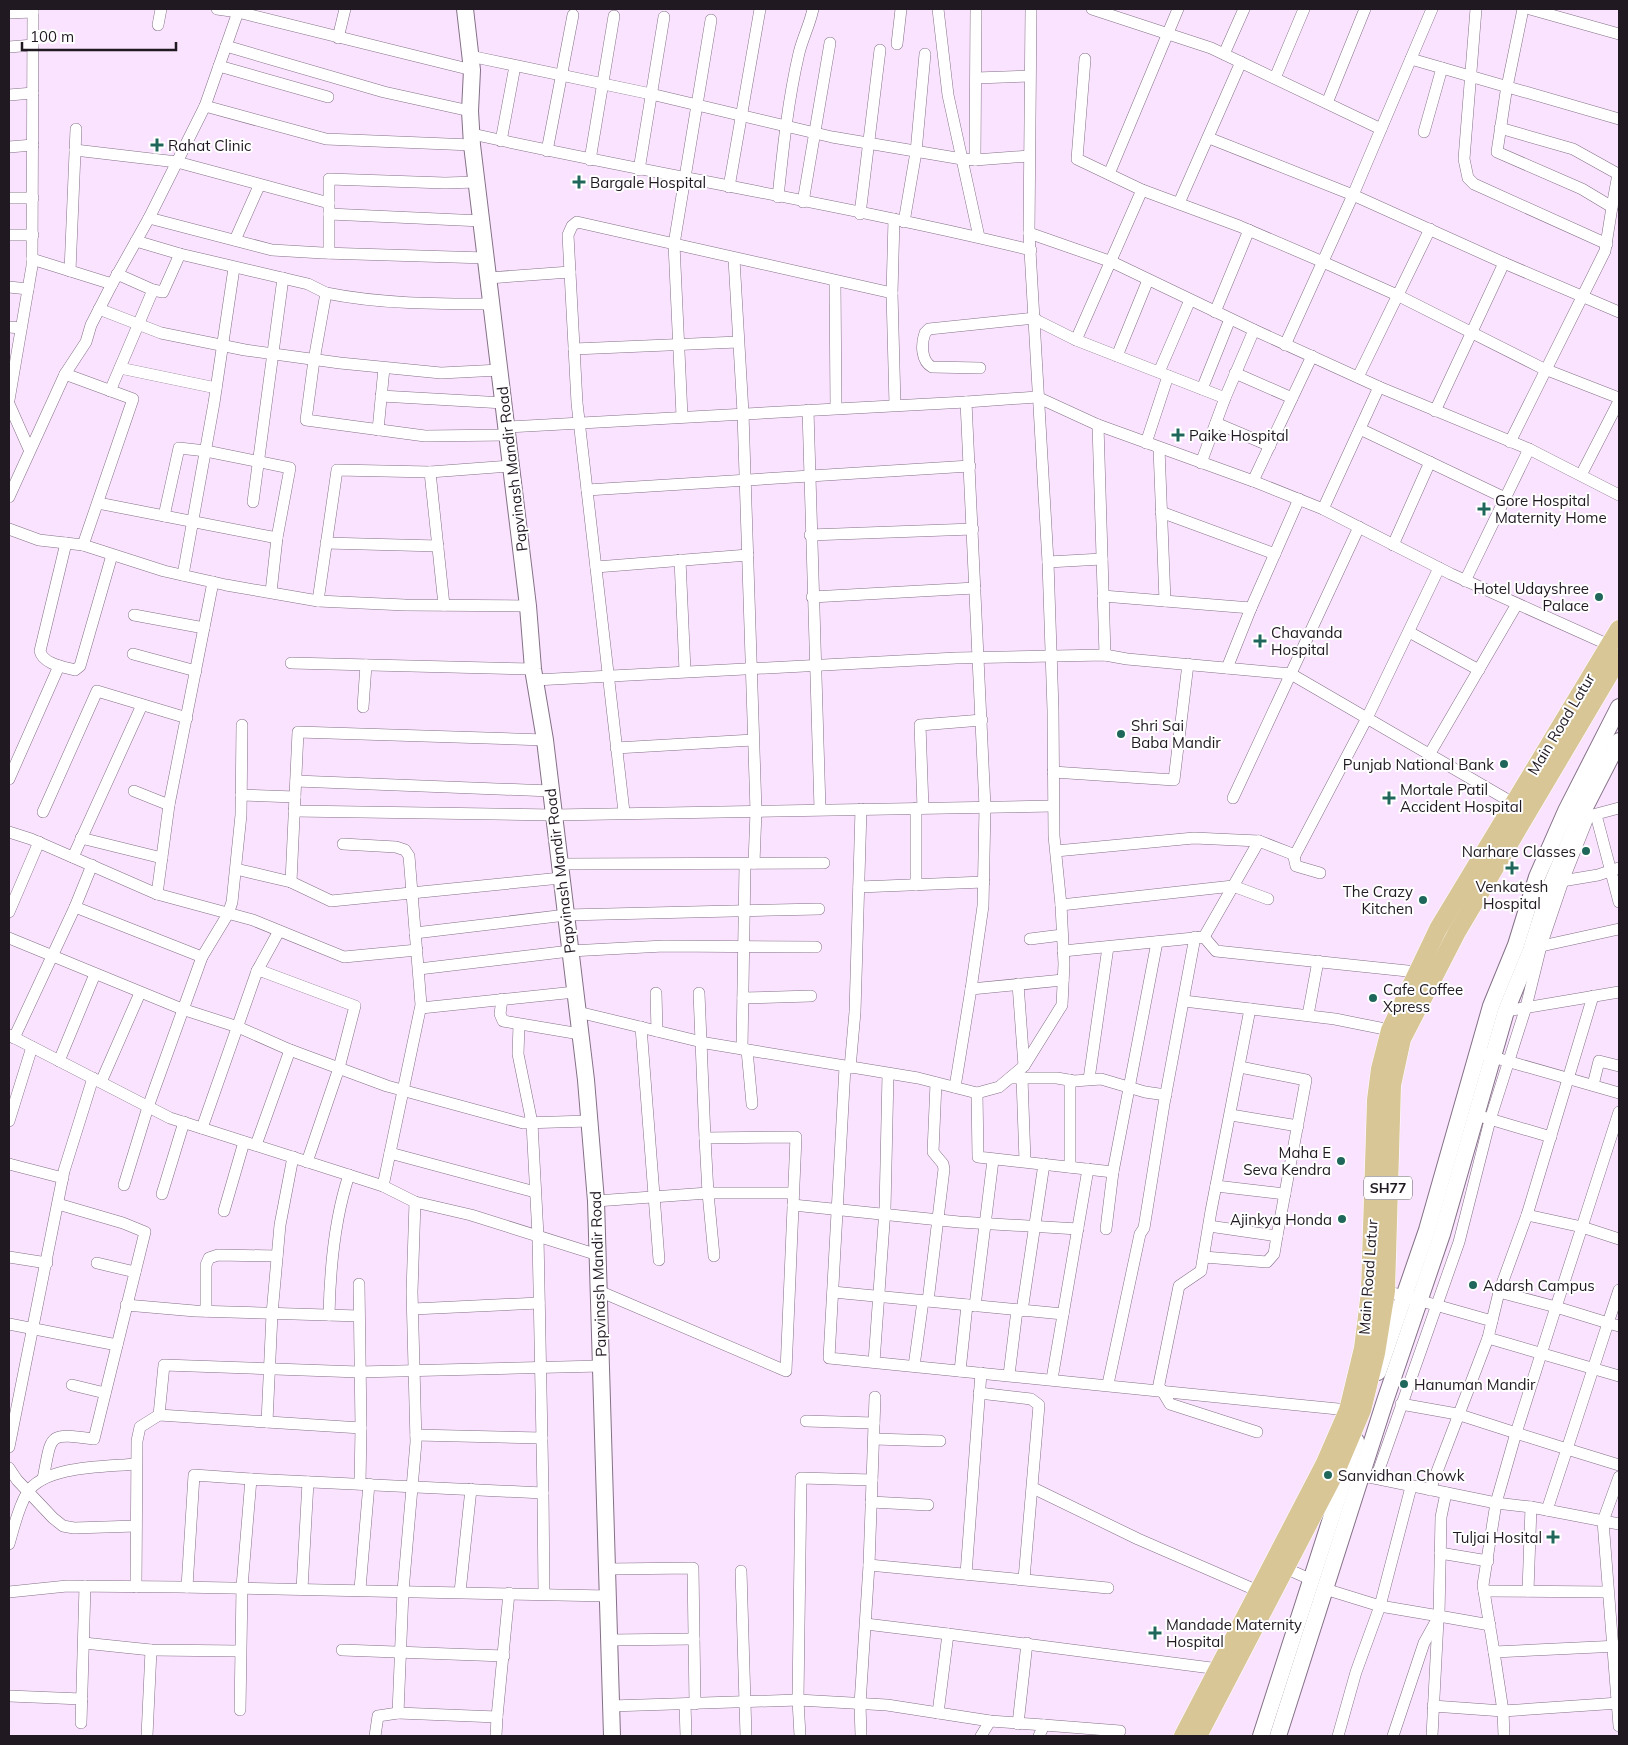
<svg xmlns="http://www.w3.org/2000/svg" width="1628" height="1745" font-family="Mulish,sans-serif">
<style>
.lines{fill:none;stroke-linecap:round;stroke-linejoin:round}
.street-casing{stroke:#847087;stroke-width:12}
.secondary-casing{stroke:#847087;stroke-width:18}
.primary-casing{stroke:#fff;stroke-width:19}
.street{stroke:#fff;stroke-width:11}
.secondary{stroke:#fff;stroke-width:16}
.primary{stroke:#d9c697;stroke-width:18}
.poi-dot{fill:#20675b;stroke:#fff;stroke-width:2}
.labels{text-anchor:middle;dominant-baseline:central;stroke-width:4;stroke-linejoin:round;paint-order:stroke}
.shield{fill:#fff;stroke:#645e64;stroke-width:1}
.shield-label{font-size:14px;font-weight:bold;fill:#211922}
.poi-label{font-size:15px;fill:#211922;stroke:#fff;text-anchor:start}
.street-label{font-size:15px;fill:#211922;stroke:#fff}
</style>
<rect width="100%" height="100%" fill="#fae3fe"/>
<g class="lines">
<defs>
<g id="street">
<polyline points="217,9 238,12 472,70"/>
<polyline points="938,9 948,95 979,237"/>
<polyline points="1092,9 1211,48 1381,129"/>
<polyline points="1476,9 1464,159 1468,178 1474,184 1607,244"/>
<polyline points="1530,9 1619,34"/>
<polyline points="9,13 33,12"/>
<polyline points="158,25 161,9"/>
<polyline points="338,38 345,9"/>
<polyline points="897,44 901,9"/>
<polyline points="226,46 384,92 470,111"/>
<polyline points="9,47 33,45"/>
<polyline points="1224,54 1244,9"/>
<polyline points="470,56 651,94 832,137 962,159 975,160 1029,156"/>
<polyline points="1085,59 1077,159 1142,190 1239,226 1323,262 1397,295 1542,368 1619,398"/>
<polyline points="1411,59 1619,119"/>
<polyline points="219,66 328,97"/>
<polyline points="976,78 1029,76"/>
<polyline points="1275,78 1304,9"/>
<polyline points="9,95 33,93"/>
<polyline points="1327,103 1365,9"/>
<polyline points="205,106 326,139 472,145"/>
<polyline points="1500,128 1573,149 1618,174 1612,207"/>
<polyline points="1424,132 1442,68"/>
<path d="M 472,134 C 658,175 846,205 1031,250"/>
<polyline points="1209,138 1353,195 1504,263 1619,312"/>
<polyline points="501,141 515,66"/>
<polyline points="9,147 33,145"/>
<polyline points="75,150 177,162 329,203"/>
<polyline points="547,151 573,15"/>
<polyline points="590,160 614,16"/>
<polyline points="975,160 976,9"/>
<polyline points="639,170 664,17"/>
<polyline points="1109,174 1178,9"/>
<polyline points="729,187 760,9"/>
<path d="M 778,197 C 783,149 788,100 799,53 C 803,37 810,24 813,9"/>
<polyline points="9,198 33,198"/>
<polyline points="803,202 830,43"/>
<polyline points="1179,203 1241,62"/>
<polyline points="329,214 482,221"/>
<polyline points="860,214 880,50"/>
<polyline points="149,218 272,250 323,253 486,258"/>
<polyline points="894,219 892,293 895,405"/>
<polyline points="904,222 916,152 925,54"/>
<polyline points="1029,233 1112,262 1254,330 1379,387 1529,449 1619,495"/>
<polyline points="9,235 33,235"/>
<polyline points="235,240 259,186"/>
<polyline points="136,241 180,254 308,284 326,293"/>
<polyline points="329,253 329,179 445,183 477,182"/>
<polyline points="32,259 112,284"/>
<polyline points="734,259 743,413 756,811 754,863"/>
<polyline points="70,271 76,129"/>
<polyline points="488,278 570,272"/>
<polyline points="835,281 836,408"/>
<polyline points="9,287 28,289"/>
<polyline points="153,290 163,292 180,254"/>
<path d="M 492,304 C 436,304 380,304 326,293 L 314,360 L 306,420 L 425,436 L 508,435"/>
<polyline points="99,309 161,333 245,350 340,363 441,373 500,370"/>
<polyline points="1215,312 1249,230"/>
<polyline points="1036,320 1076,340 1225,398"/>
<polyline points="9,327 21,328"/>
<polyline points="1076,340 1142,190"/>
<polyline points="1285,345 1353,195 1432,9"/>
<polyline points="574,349 738,342"/>
<polyline points="1117,356 1148,280"/>
<polyline points="120,368 216,388"/>
<path d="M 980,368 L 932,367 C 921,361 921,344 925,333 L 929,329 L 1035,318"/>
<polyline points="1159,372 1190,300"/>
<polyline points="1235,373 1292,398"/>
<polyline points="65,374 133,399 83,545"/>
<polyline points="1358,377 1430,229"/>
<polyline points="1202,389 1230,319"/>
<polyline points="110,391 153,290 117,274"/>
<polyline points="381,396 504,403"/>
<polyline points="9,400 32,266 33,9"/>
<polyline points="9,404 29,449"/>
<polyline points="808,410 820,809"/>
<polyline points="1435,411 1504,263"/>
<polyline points="682,416 674,244 711,20"/>
<polyline points="1216,423 1270,446"/>
<polyline points="1098,425 1105,655"/>
<polyline points="506,427 966,402"/>
<polyline points="1360,429 1505,498"/>
<polyline points="378,430 384,368"/>
<polyline points="1510,442 1605,251 1612,207 1582,189 1497,152 1506,92 1523,9"/>
<polyline points="1146,443 1168,376"/>
<polyline points="1159,448 1165,601"/>
<polyline points="1201,463 1225,398 1254,330"/>
<polyline points="430,472 511,466"/>
<polyline points="1581,475 1619,401"/>
<polyline points="1253,481 1312,356"/>
<polyline points="587,490 970,466"/>
<polyline points="9,497 65,374 86,342 91,325 112,284 149,218 205,106 239,9"/>
<polyline points="253,502 283,278"/>
<polyline points="98,503 277,538"/>
<polyline points="1323,509 1379,387"/>
<polyline points="1161,512 1275,554"/>
<polyline points="164,516 179,448 206,451 290,468 277,538 271,592"/>
<polyline points="9,529 39,540 83,545 164,571 226,585 318,601 405,605 528,606"/>
<polyline points="810,535 973,529"/>
<path d="M 66,543 L 40,651 C 43,664 64,667 75,670 L 80,666 L 112,555"/>
<polyline points="326,543 438,546"/>
<polyline points="1393,545 1430,462"/>
<polyline points="680,560 685,671"/>
<polyline points="1048,562 1102,559"/>
<polyline points="596,567 748,555"/>
<polyline points="183,575 214,403 234,268"/>
<polyline points="1465,581 1529,449"/>
<polyline points="1103,596 1251,608 1299,499"/>
<polyline points="812,597 975,588"/>
<polyline points="318,601 337,470 430,472 444,605"/>
<polyline points="134,615 204,628"/>
<polyline points="1409,632 1479,670"/>
<polyline points="133,654 196,671"/>
<polyline points="291,663 533,669"/>
<polyline points="1227,668 1251,608"/>
<polyline points="535,680 956,658 1105,655 1127,659 1291,674 1513,803"/>
<polyline points="363,707 366,665"/>
<polyline points="616,748 753,740"/>
<polyline points="1429,755 1517,604"/>
<polyline points="1053,772 1174,780 1188,664"/>
<polyline points="9,779 59,666"/>
<polyline points="296,781 551,791"/>
<polyline points="134,791 169,805"/>
<polyline points="241,795 295,797"/>
<polyline points="1233,798 1359,527"/>
<polyline points="923,808 920,725 982,720"/>
<polyline points="294,811 554,815 1053,806"/>
<polyline points="43,812 97,691 187,718"/>
<polyline points="624,812 577,403 568,235 572,226 577,222 892,293"/>
<polyline points="1596,815 1619,902"/>
<polyline points="1589,816 1619,808"/>
<polyline points="9,832 31,839 157,894 253,920 344,957 417,950"/>
<polyline points="81,838 162,858"/>
<polyline points="343,844 396,847 405,850 409,856 421,1005 383,1186"/>
<polyline points="1056,851 1194,838 1259,841"/>
<polyline points="73,857 142,705"/>
<polyline points="559,864 824,863"/>
<polyline points="236,869 291,882 331,901 561,878"/>
<polyline points="1320,873 1296,866 1294,857 1367,718 1439,568"/>
<polyline points="291,882 298,732 545,740"/>
<polyline points="1556,882 1598,875 1619,868"/>
<polyline points="916,885 916,808"/>
<polyline points="859,887 984,882"/>
<polyline points="157,894 169,805 213,582"/>
<polyline points="1061,905 1233,886 1268,899"/>
<polyline points="75,907 92,865"/>
<polyline points="9,912 39,842"/>
<polyline points="415,933 566,915 819,909"/>
<polyline points="1204,937 1259,841 1295,855"/>
<polyline points="9,938 182,1009 238,1027 290,1050 387,1086 523,1123 589,1121"/>
<polyline points="1030,939 1062,935"/>
<polyline points="1537,947 1619,929"/>
<polyline points="1063,951 1204,937 1216,951 1417,972"/>
<polyline points="419,969 570,951 664,946 816,947"/>
<polyline points="257,971 279,931"/>
<polyline points="1018,984 1024,1066"/>
<polyline points="971,989 983,906 985,807 966,402 1037,397 1098,425 1253,481 1323,509 1451,574 1609,645"/>
<polyline points="656,993 657,1031"/>
<polyline points="699,993 705,1138"/>
<polyline points="743,998 811,996"/>
<polyline points="502,999 500,1014 503,1021 580,1034"/>
<polyline points="1184,1001 1335,1019 1390,1030"/>
<polyline points="421,1008 575,992"/>
<polyline points="1506,1011 1619,992"/>
<polyline points="578,1012 706,1043 918,1078 977,1093 999,1087 1024,1066 1062,1005 1064,964 1061,905 1054,836 1053,710 1048,562 1029,233 1031,9"/>
<polyline points="1308,1015 1318,961"/>
<polyline points="519,1025 518,1054 532,1123 538,1236 543,1493"/>
<polyline points="641,1027 659,1260"/>
<polyline points="9,1035 170,1118 383,1186 415,1202 471,1215 598,1255"/>
<polyline points="14,1038 75,907 202,957"/>
<polyline points="742,1049 745,864"/>
<polyline points="747,1050 752,1104"/>
<polyline points="1486,1055 1619,1093"/>
<polyline points="59,1061 95,974"/>
<polyline points="845,1067 829,1358 1348,1410"/>
<polyline points="850,1068 855,1012 861,809"/>
<polyline points="1010,1078 1057,1078 1074,1081 1101,1079 1145,1092 1166,1095"/>
<polyline points="1022,1078 1025,1161"/>
<polyline points="1089,1079 1108,947"/>
<polyline points="1070,1080 1070,1167"/>
<polyline points="101,1082 140,993"/>
<polyline points="1593,1085 1599,1061 1619,1066"/>
<polyline points="955,1087 971,989 1063,980"/>
<polyline points="977,1093 978,1157 1113,1172"/>
<polyline points="1231,1115 1298,1126"/>
<polyline points="1483,1117 1551,1137"/>
<polyline points="9,1121 32,1047"/>
<polyline points="202,1128 257,971 264,972 355,1006 339,1068 307,1162"/>
<polyline points="256,1145 290,1050"/>
<polyline points="390,1153 535,1192"/>
<polyline points="9,1164 63,1178"/>
<polyline points="124,1185 148,1107 202,957 228,914 232,902 241,815 242,725"/>
<polyline points="1216,1186 1285,1194"/>
<polyline points="162,1194 184,1122"/>
<polyline points="596,1201 708,1193 705,1138 796,1137 786,1371 599,1291"/>
<polyline points="415,1202 412,1292 416,1442 403,1591 398,1713 497,1717 509,1593"/>
<polyline points="793,1205 959,1222 1078,1229"/>
<polyline points="224,1211 244,1142"/>
<polyline points="1527,1215 1593,996"/>
<polyline points="1209,1226 1277,1236 1306,1080 1240,1067"/>
<polyline points="1106,1229 1113,1172 1157,942"/>
<polyline points="714,1256 708,1193 793,1193"/>
<polyline points="9,1257 47,1263"/>
<polyline points="1204,1257 1267,1262 1274,1254 1277,1236"/>
<polyline points="97,1263 135,1272"/>
<polyline points="1386,1291 1492,1321 1488,1338 1619,1376"/>
<polyline points="833,1292 1063,1314"/>
<polyline points="1499,1292 1527,1215 1582,1227 1619,1112"/>
<polyline points="928,1301 944,1169 943,1164 933,1152 936,1083"/>
<polyline points="126,1305 195,1311 359,1316"/>
<polyline points="975,1306 993,1160"/>
<polyline points="413,1309 539,1303"/>
<polyline points="206,1311 206,1265 209,1258 218,1255 277,1256"/>
<polyline points="1022,1311 1044,1164"/>
<path d="M 329,1315 C 330,1268 334,1220 349,1175"/>
<polyline points="1492,1321 1499,1292 1556,1307 1582,1227 1619,1239"/>
<polyline points="9,1324 117,1345"/>
<polyline points="1619,1326 1608,1323 1567,1449 1619,1465"/>
<polyline points="874,1362 885,1209 888,1074"/>
<polyline points="914,1366 923,1301"/>
<polyline points="960,1371 967,1305"/>
<polyline points="1009,1375 1017,1310"/>
<polyline points="1052,1379 1088,1169"/>
<polyline points="1108,1384 1140,1234 1144,1228 1164,1104 1195,937"/>
<polyline points="72,1385 105,1393"/>
<polyline points="1158,1389 1179,1286 1201,1271 1211,1211 1250,1009"/>
<polyline points="1161,1389 1170,1404 1257,1432"/>
<polyline points="979,1393 1031,1399 1039,1405 1024,1579"/>
<polyline points="1401,1404 1457,1414 1516,1433 1496,1503 1483,1585 1494,1652 1619,1646"/>
<polyline points="159,1415 164,1365 359,1372 601,1366"/>
<polyline points="806,1421 874,1423"/>
<polyline points="267,1422 272,1314 280,1225 293,1157"/>
<polyline points="416,1435 542,1438"/>
<polyline points="874,1439 940,1441"/>
<polyline points="9,1447 64,1171 93,1078"/>
<polyline points="9,1468 17,1480 53,1518 63,1526 74,1528 136,1526"/>
<polyline points="1369,1477 1496,1503 1531,1507 1619,1524"/>
<polyline points="1619,1477 1603,1521 1619,1726"/>
<polyline points="1376,1478 1459,1242 1490,1120 1526,1007 1541,946 1563,881 1588,818"/>
<path d="M 43,1479 C 52,1433 47,1433 94,1439 L 145,1232 L 123,1223 L 58,1204"/>
<polyline points="360,1484 361,1428"/>
<polyline points="1033,1488 1138,1539 1258,1591"/>
<polyline points="1430,1490 1488,1338"/>
<polyline points="1446,1493 1441,1517 1439,1616 1490,1625"/>
<polyline points="871,1502 928,1505"/>
<polyline points="1547,1510 1567,1449 1516,1433 1556,1307 1608,1323 1619,1290"/>
<path d="M 9,1544 C 14,1527 18,1508 27,1493 C 45,1465 107,1467 136,1464"/>
<polyline points="1440,1553 1488,1561"/>
<polyline points="869,1565 875,1397"/>
<polyline points="1285,1568 1312,1580"/>
<polyline points="607,1569 693,1568 695,1704"/>
<polyline points="741,1571 746,1736"/>
<polyline points="966,1574 981,1373"/>
<polyline points="136,1587 137,1441 140,1427 159,1415 361,1428 359,1284"/>
<polyline points="187,1587 194,1475 251,1479"/>
<polyline points="302,1589 308,1482"/>
<polyline points="360,1589 369,1484"/>
<polyline points="1325,1589 1380,1606 1439,1616"/>
<polyline points="1484,1591 1608,1592"/>
<polyline points="1528,1591 1531,1507"/>
<polyline points="9,1592 67,1586 179,1587 608,1596"/>
<polyline points="460,1592 471,1489"/>
<polyline points="866,1624 948,1634"/>
<polyline points="609,1640 694,1639"/>
<polyline points="84,1643 151,1650 240,1651"/>
<polyline points="342,1650 504,1656"/>
<polyline points="1494,1652 1503,1711 1619,1703"/>
<polyline points="9,1696 82,1699"/>
<polyline points="685,1704 686,1736"/>
<polyline points="611,1706 798,1700 887,1705 990,1721 1044,1725 1039,1736"/>
<polyline points="1433,1706 1503,1711 1504,1736"/>
<polyline points="240,1710 242,1587 251,1479 543,1493 544,1594"/>
<polyline points="938,1713 948,1634 1219,1669"/>
<polyline points="81,1723 85,1586"/>
<polyline points="1018,1724 1027,1643"/>
<polyline points="1044,1725 1120,1731"/>
<polyline points="147,1736 151,1650"/>
<polyline points="375,1736 378,1716 398,1713"/>
<polyline points="496,1736 497,1717"/>
<polyline points="800,1736 798,1700 801,1478 872,1480"/>
<polyline points="861,1736 860,1704 869,1565 1108,1588"/>
<polyline points="981,1736 990,1721"/>
<polyline points="1338,1736 1356,1672 1380,1606 1411,1487"/>
<polyline points="1393,1736 1424,1643 1439,1616"/>
<polyline points="1432,1736 1438,1620"/>
</g>
<g id="secondary">
<polyline points="465,9 472,70 470,111 472,145 528,606 533,669 545,740 586,1080 596,1201 612,1736"/>
<polyline points="1378,1372 1427,1230 1491,1006 1516,945 1537,877 1566,811 1619,707"/>
<polyline points="1261,1736 1356,1441"/>
<polyline points="1278,1736 1385,1401 1442,1234 1506,1011 1531,950 1552,883 1580,817 1619,741"/>
</g>
<g id="primary">
<polyline points="1183,1736 1324,1465 1348,1410 1363,1348 1370,1292 1376,1100 1380,1069 1390,1030 1438,929 1619,629"/>
<polyline points="1198,1736 1337,1469 1362,1410 1376,1353 1386,1291 1392,1085 1402,1039 1457,932 1619,658"/>
</g>
</defs>
<!-- street casing -->
<use href="#street" class="street-casing"/>
<!-- secondary casing -->
<use href="#secondary" class="secondary-casing"/>
<!-- primary casing -->
<use href="#primary" class="primary-casing"/>
<!-- street -->
<use href="#street" class="street"/>
<!-- secondary -->
<use href="#secondary" class="secondary"/>
<!-- primary -->
<use href="#primary" class="primary"/>
</g>
<!-- markers -->
<g class="poi-dot">
<path d="M154.5 137.5h5v5h5v5h-5v5h-5v-5h-5v-5h5z"/>
<path d="M576.5 174.5h5v5h5v5h-5v5h-5v-5h-5v-5h5z"/>
<path d="M1175.5 427.5h5v5h5v5h-5v5h-5v-5h-5v-5h5z"/>
<path d="M1481.5 501.5h5v5h5v5h-5v5h-5v-5h-5v-5h5z"/>
<circle cx="1599" cy="597" r="5"/>
<path d="M1257.5 633.5h5v5h5v5h-5v5h-5v-5h-5v-5h5z"/>
<circle cx="1121" cy="734" r="5"/>
<circle cx="1504" cy="764" r="5"/>
<path d="M1386.5 790.5h5v5h5v5h-5v5h-5v-5h-5v-5h5z"/>
<circle cx="1586" cy="851" r="5"/>
<path d="M1509.5 860.5h5v5h5v5h-5v5h-5v-5h-5v-5h5z"/>
<circle cx="1423" cy="900" r="5"/>
<circle cx="1373" cy="998" r="5"/>
<circle cx="1341" cy="1161" r="5"/>
<circle cx="1342" cy="1219" r="5"/>
<circle cx="1473" cy="1285" r="5"/>
<circle cx="1404" cy="1384" r="5"/>
<circle cx="1328" cy="1475" r="5"/>
<path d="M1550.5 1529.5h5v5h5v5h-5v5h-5v-5h-5v-5h5z"/>
<path d="M1152.5 1625.5h5v5h5v5h-5v5h-5v-5h-5v-5h5z"/>
</g>
<g class="labels">
<!-- shield labels -->
<rect class="shield" x="1364" y="1176.5" width="48" height="23" rx="4"/>
<g class="shield-label">
<text x="1388" y="1188">SH77</text>
</g>
<!-- poi labels -->
<g class="poi-label">
<text x="168" y="145">Rahat Clinic</text>
<text x="590" y="182">Bargale Hospital</text>
<text x="1189" y="435">Paike Hospital</text>
<text x="1495" y="500">Gore Hospital<tspan x="1495" dy="17">Maternity Home</tspan></text>
<text x="1589" y="588" text-anchor="end">Hotel Udayshree<tspan x="1589" dy="17">Palace</tspan></text>
<text x="1271" y="632">Chavanda<tspan x="1271" dy="17">Hospital</tspan></text>
<text x="1131" y="725">Shri Sai<tspan x="1131" dy="17">Baba Mandir</tspan></text>
<text x="1494" y="764" text-anchor="end">Punjab National Bank</text>
<text x="1400" y="789">Mortale Patil<tspan x="1400" dy="17">Accident Hospital</tspan></text>
<text x="1576" y="851" text-anchor="end">Narhare Classes</text>
<text x="1512" y="886" text-anchor="middle">Venkatesh<tspan x="1512" dy="17">Hospital</tspan></text>
<text x="1413" y="891" text-anchor="end">The Crazy<tspan x="1413" dy="17">Kitchen</tspan></text>
<text x="1383" y="989">Cafe Coffee<tspan x="1383" dy="17">Xpress</tspan></text>
<text x="1331" y="1152" text-anchor="end">Maha E<tspan x="1331" dy="17">Seva Kendra</tspan></text>
<text x="1332" y="1219" text-anchor="end">Ajinkya Honda</text>
<text x="1483" y="1285">Adarsh Campus</text>
<text x="1414" y="1384">Hanuman Mandir</text>
<text x="1338" y="1475">Sanvidhan Chowk</text>
<text x="1542" y="1537" text-anchor="end">Tuljai Hosital</text>
<text x="1166" y="1624">Mandade Maternity<tspan x="1166" dy="17">Hospital</tspan></text>
</g>
<!-- street labels -->
<g class="street-label">
<text transform="translate(512 469) rotate(-97)">Papvinash Mandir Road</text>
<text transform="translate(1561 724) rotate(-59)">Main Road Latur</text>
<text transform="translate(560 871) rotate(-97)">Papvinash Mandir Road</text>
<text transform="translate(598 1274) rotate(-92)">Papvinash Mandir Road</text>
<text transform="translate(1368 1277) rotate(-86)">Main Road Latur</text>
</g>
</g>
<!-- border -->
<rect width="1628" height="1745" fill="none" stroke="#211922" stroke-width="20"/>
<!-- scale -->
<path d="M22 42v8h154v-8" fill="none" stroke="#211922" stroke-width="2.5"/>
<text x="30" y="42" font-size="15" fill="#211922" stroke="#ffffff" stroke-width="4" paint-order="stroke">100 m</text>
</svg>
